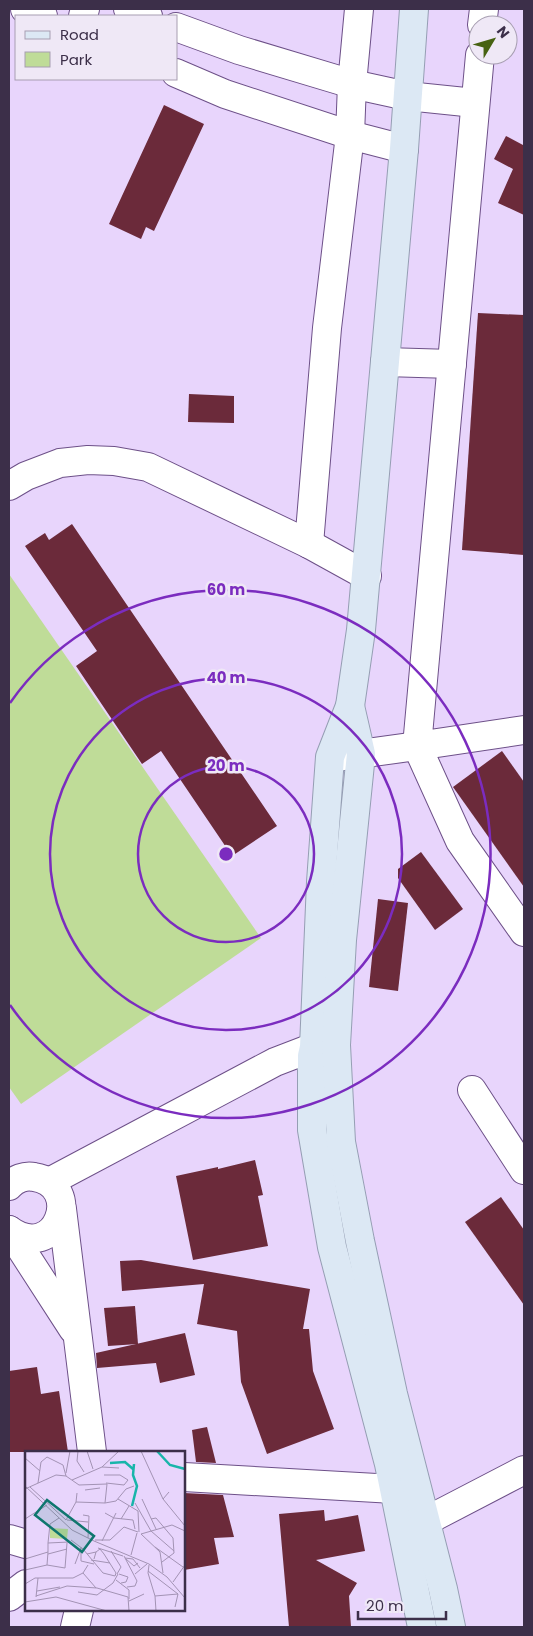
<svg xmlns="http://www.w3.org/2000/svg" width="533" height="1636" font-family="Poppins,sans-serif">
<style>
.green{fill:#bfdc98}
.building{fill:#6b2a3a}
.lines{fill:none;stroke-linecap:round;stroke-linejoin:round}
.minor-casing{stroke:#6d5088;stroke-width:30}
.major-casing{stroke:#959eb3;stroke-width:30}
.minor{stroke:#fff;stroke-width:28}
.major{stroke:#dce8f4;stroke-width:28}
.ring{fill:none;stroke:#7b2cbf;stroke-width:2.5}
.inset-river{fill:none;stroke:#18b5aa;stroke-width:2.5}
.inset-road{fill:none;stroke:#a393b4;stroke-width:1}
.view{fill:#0f766e;fill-opacity:0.15;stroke:#0f766e;stroke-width:2.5}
.inset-edge{fill:none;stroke:#3c2f49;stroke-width:2.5}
.centre{fill:#7b2cbf;stroke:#efe8f6;stroke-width:2.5}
.ring-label{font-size:15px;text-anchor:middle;font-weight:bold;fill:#7b2cbf;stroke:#efe8f6;stroke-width:5;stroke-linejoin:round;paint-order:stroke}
</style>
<rect width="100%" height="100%" fill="#e8d5fc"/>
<!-- green -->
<polygon class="green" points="9,574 261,938 21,1104 9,1087"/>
<!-- building -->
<g class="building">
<polygon points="164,105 204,124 154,231 146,227 141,239 109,224"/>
<polygon points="506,136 523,145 524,143 524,215 498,203 513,169 494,159"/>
<polygon points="478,313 524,315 524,555 462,550"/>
<polygon points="189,394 234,396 234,423 188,422"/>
<polygon points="72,524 277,826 232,856 161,751 142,764 76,666 97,651 25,546 45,533 49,540"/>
<polygon points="502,751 524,782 524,887 453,787"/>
<polygon points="421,852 463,909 435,930 398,878 398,869"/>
<polygon points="378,899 408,903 398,991 369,987"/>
<polygon points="255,1160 263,1195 258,1196 268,1246 193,1260 176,1176 218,1167 218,1169"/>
<polygon points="501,1197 524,1230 524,1305 465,1222"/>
<polygon points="141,1260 310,1289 303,1329 309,1329 313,1371 334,1429 267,1454 241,1382 237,1331 197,1324 204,1284 122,1291 120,1261"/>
<polygon points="135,1306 138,1344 108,1346 104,1308"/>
<polygon points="185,1333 195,1375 160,1383 156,1363 97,1368 96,1353"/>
<polygon points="37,1367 41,1394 59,1391 68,1452 9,1452 9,1371"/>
<polygon points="207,1427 216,1463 196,1462 192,1430"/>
<polygon points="184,1493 223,1495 234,1537 214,1538 219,1564 184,1570"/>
<polygon points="324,1510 325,1521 358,1515 365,1551 316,1560 357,1583 349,1596 351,1627 289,1627 279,1514"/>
</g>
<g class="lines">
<defs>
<g id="minor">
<polyline points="25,9 43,16"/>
<polyline points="128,9 148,16"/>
<polyline points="83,16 85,9"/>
<polyline points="482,25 484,9"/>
<polyline points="176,27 239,50 352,84 407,96 475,103"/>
<polyline points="480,55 417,746 524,730"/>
<polyline points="176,73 225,94 350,135 404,149"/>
<polyline points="385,362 452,364"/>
<polyline points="9,486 26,476 60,463 88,460 114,461 148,467 309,544 367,576"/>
<polyline points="309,544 327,328 350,135 352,84 359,9"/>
<polyline points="337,757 417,746 460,841 524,932"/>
<polyline points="472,1090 524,1170"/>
<polyline points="49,1182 275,1062 314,1047 334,1045"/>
<path d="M 9,1186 C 15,1179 25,1175 34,1177 C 85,1185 57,1264 9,1230"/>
<polyline points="62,1209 92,1452"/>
<polyline points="9,1230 73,1329"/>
<polyline points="184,1477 394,1489"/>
<polyline points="405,1530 426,1521 524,1470"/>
<polyline points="9,1539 26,1544"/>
<polyline points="9,1597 26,1584"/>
<polyline points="75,1627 79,1610"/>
</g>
<g id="major">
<polyline points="414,9 404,149 361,630 350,706 330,757 321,882 314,1047 312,1056 312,1130 332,1247 389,1464 422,1627"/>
<polyline points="350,706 361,754 342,940 336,1045 341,1142 360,1241 393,1394 443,1589 451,1627"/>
</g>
</defs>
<!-- minor casing -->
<use href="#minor" class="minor-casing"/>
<!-- major casing -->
<use href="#major" class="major-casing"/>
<!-- minor -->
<use href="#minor" class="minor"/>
<!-- major -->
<use href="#major" class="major"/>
</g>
<!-- distance rings -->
<g class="ring">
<circle cx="226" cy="854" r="88"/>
<circle cx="226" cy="854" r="176"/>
<path d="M10 703A264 264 0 1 1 10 1005"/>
</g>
<!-- overview -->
<g transform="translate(25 1451)">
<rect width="160" height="160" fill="#e8d5fc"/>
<path d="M 25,77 L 43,78 L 42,88 L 25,87 Z" fill="#bfdc98"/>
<path class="inset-river" d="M 132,0 L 145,14 L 160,18M 85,12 L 100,11 L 108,18M 107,55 L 112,35 L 108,24 L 109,13"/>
<path class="inset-road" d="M 53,0 L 52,10 L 59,21M 62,0 L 68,18M 116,0 L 138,48M 0,7 L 15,20M 77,16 L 94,17M 41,22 L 45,0M 79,24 L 95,24 L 103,29 L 99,34 L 81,32M 47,29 L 77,16 L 94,0M 13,32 L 16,11 L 22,6 L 38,14 L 41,25M 0,35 L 47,79 L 69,90M 5,36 L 41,69 L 51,51 L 52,42M 0,38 L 31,24 L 41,25 L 54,34 L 82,33 L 80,52 L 51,51M 60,39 L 75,37M 144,41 L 138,48 L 160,75M 93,48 L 113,60 L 114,81M 117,48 L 131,78M 80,52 L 91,50 L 101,38 L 109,35M 110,52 L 126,80 L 149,100M 80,62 L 89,67 L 108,69 L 110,78M 58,64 L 64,65 L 63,87M 34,67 L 25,73 L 23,92 L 44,91M 0,68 L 22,54M 96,68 L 104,55M 126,68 L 131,67 L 148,87 L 149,102 L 137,111M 42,69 L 63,71M 116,83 L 135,101 L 138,122M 116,83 L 147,74 L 160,80M 46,89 L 58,98 L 78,122 L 90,125 L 91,122 L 79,103 L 75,98 L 71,101M 70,89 L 85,89 L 99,76 L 113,81M 69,90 L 124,113 L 142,126 L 160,147M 77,90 L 91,62M 56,96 L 56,110 L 69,113M 130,96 L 158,116M 73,97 L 98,105M 86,100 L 96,116 L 92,123M 23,103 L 42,98M 62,103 L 71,101 L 69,108M 106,104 L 112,82M 99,105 L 112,130 L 110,135 L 102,136M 100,107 L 108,108 L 115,117M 0,108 L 23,101 L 23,92M 101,108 L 109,115 L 113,112M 66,109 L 85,112M 50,113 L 56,97M 22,114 L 40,117 L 42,92M 124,114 L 123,122 L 130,145M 0,119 L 22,114 L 23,101M 123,120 L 153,143 L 150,156M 58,122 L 71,137M 94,123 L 103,126 L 101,131 L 96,132M 110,123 L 122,113M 91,129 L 104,139 L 104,148M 148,131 L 160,114M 0,133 L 10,127 L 48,127 L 58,122 L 63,114M 12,140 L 35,136M 53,141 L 72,144 L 88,132 L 93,123M 11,145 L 42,135 L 72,137 L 103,146 L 104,160M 11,146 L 13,127M 104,150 L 119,143M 0,151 L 31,146 L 82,160M 131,160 L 130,145 L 153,143"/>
<path class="view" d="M 22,49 L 69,85 L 57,101 L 10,64 Z"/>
<rect width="160" height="160" class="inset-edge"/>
</g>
<circle cx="226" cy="854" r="8" class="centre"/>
<g class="ring-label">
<text x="226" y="595">60 m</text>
<text x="226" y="683">40 m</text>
<text x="226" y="771">20 m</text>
</g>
<!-- border -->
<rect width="533" height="1636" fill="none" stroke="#3c2f49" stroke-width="20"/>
<!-- legend -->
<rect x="15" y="15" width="162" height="65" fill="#efe8f6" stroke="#a79eb1"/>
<rect x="25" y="31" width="25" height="8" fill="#dce8f4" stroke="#a79eb1"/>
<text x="60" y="40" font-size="15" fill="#3c2f49">Road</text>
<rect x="25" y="52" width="25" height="15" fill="#bfdc98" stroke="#a79eb1"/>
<text x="60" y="65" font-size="15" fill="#3c2f49">Park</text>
<!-- north arrow -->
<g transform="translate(493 40) rotate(52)"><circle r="24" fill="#efe8f6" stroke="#a79eb1"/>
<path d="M0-4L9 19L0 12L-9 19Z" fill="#476212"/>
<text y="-8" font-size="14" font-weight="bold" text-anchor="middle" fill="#3c2f49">N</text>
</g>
<!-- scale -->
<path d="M358 1611v8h88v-8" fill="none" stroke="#3c2f49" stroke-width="2.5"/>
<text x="366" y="1611" font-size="15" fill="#3c2f49" stroke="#efe8f6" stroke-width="4" paint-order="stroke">20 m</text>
</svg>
